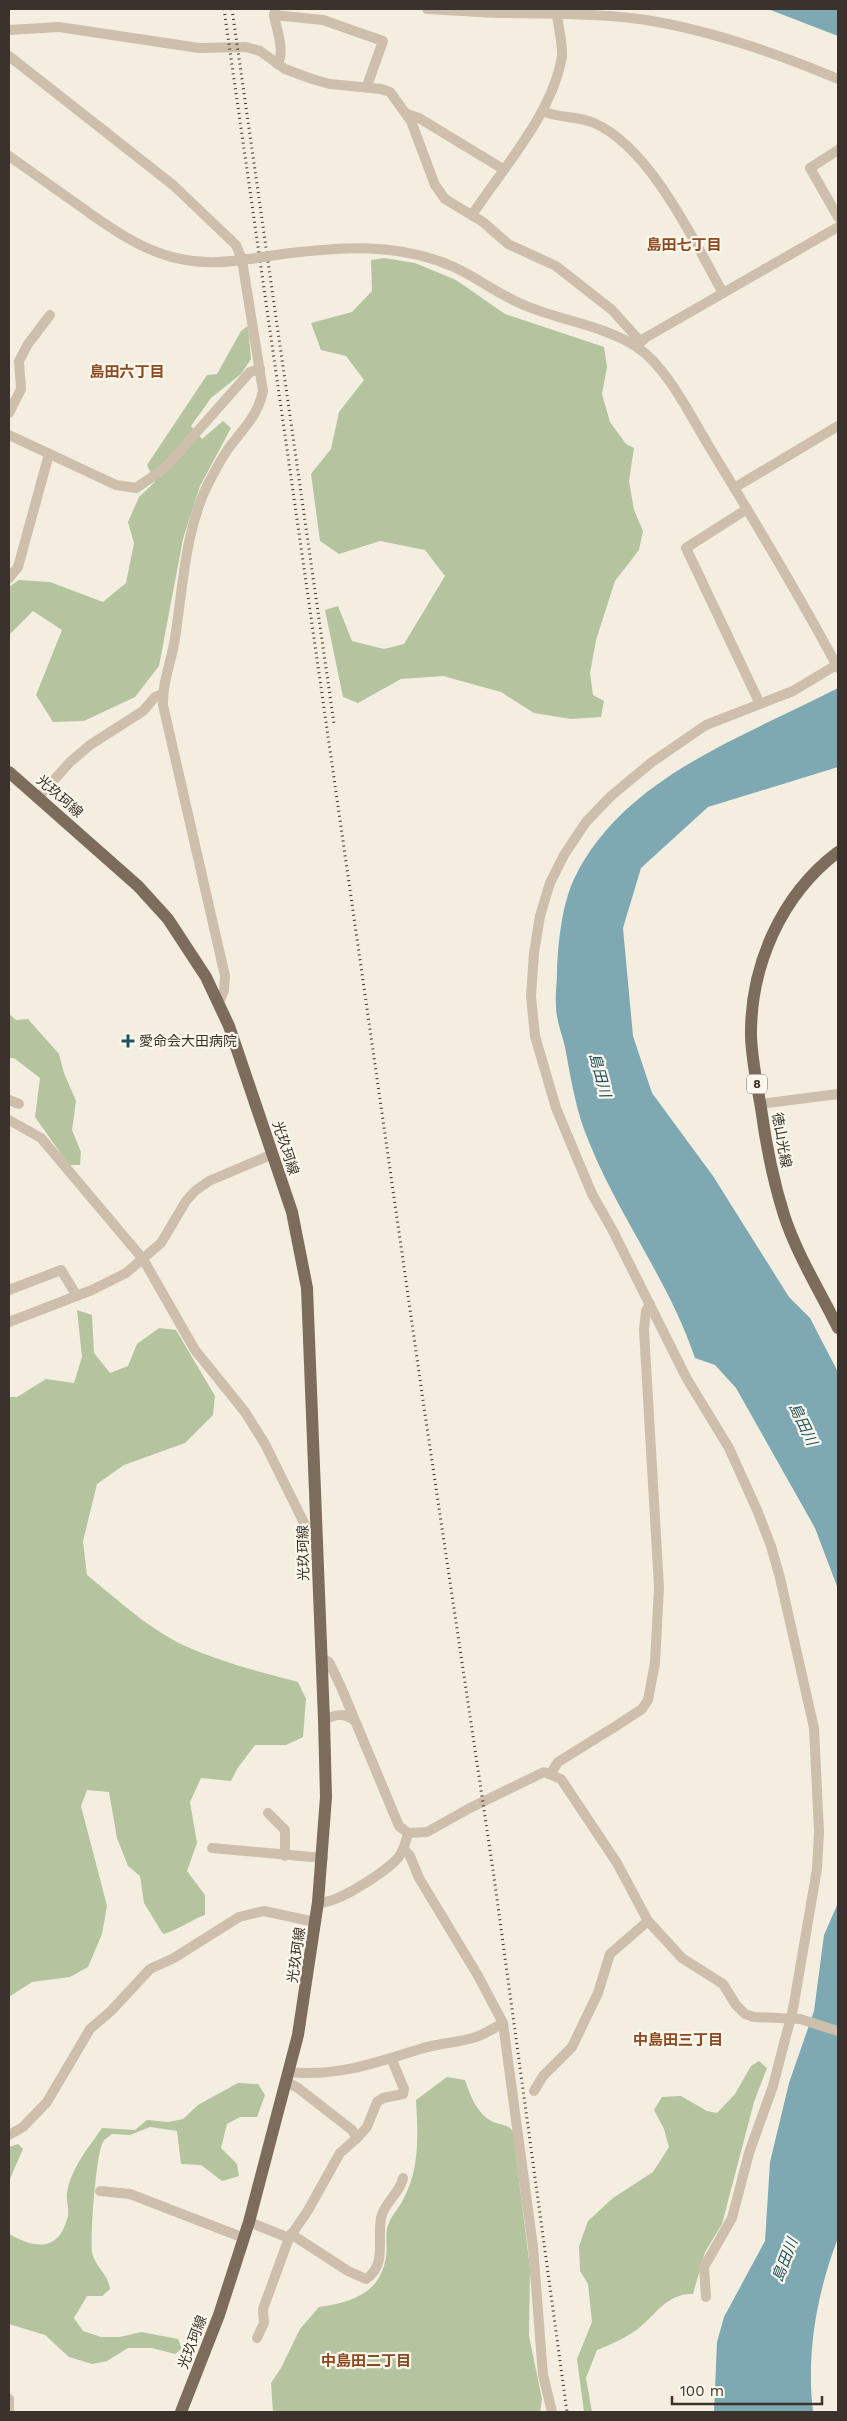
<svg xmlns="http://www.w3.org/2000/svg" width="847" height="2421" font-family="'Work Sans','Noto Sans JP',sans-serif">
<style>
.green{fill:#b3c49f}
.water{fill:#7ea9b3}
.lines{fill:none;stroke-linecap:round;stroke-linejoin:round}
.minor{stroke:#cdbfab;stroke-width:10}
.major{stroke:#7d6b5b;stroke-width:12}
.rail{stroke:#3b322b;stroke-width:3;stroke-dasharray:1 4;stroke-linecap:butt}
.minor-bridge{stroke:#cdbfab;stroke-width:10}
.poi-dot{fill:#1e525f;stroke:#fbf7ed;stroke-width:2}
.labels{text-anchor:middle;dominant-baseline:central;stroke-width:4.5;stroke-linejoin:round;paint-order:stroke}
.shield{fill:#fbf7ed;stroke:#756d65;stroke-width:1}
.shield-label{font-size:12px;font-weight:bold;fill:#3b322b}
.street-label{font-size:14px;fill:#3b322b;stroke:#fbf7ed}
.poi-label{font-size:14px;fill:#3b322b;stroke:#fbf7ed;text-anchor:start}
.neighbourhood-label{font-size:15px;font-weight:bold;fill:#8d4920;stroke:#fbf7ed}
.water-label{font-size:15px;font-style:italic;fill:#1e525f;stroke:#fbf7ed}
</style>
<rect width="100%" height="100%" fill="#f4eee0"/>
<!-- green -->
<g class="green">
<polygon points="384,258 415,263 456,280 505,314 604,347 607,367 602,394 610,422 626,444 634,448 629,481 634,510 643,531 639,550 615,581 596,640 590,673 593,695 604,701 601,717 571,719 534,713 501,692 443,676 401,679 358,703 343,697 325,610 338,606 352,641 384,649 404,644 445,576 425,550 380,541 339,554 320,541 311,474 331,449 339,412 364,380 346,356 321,350 311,323 352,312 372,291 371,260"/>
<polygon points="248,326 251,359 241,374 211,398 191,426 202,439 223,421 231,428 200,486 183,539 159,666 135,697 84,721 53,722 36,695 62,630 33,611 9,635 9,587 19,580 50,582 103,602 126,583 134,543 128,522 139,497 155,482 147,465 207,375 217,374 241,331"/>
<polygon points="9,1014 16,1020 28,1019 59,1054 64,1073 76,1101 72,1130 81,1152 80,1165 69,1165 35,1117 40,1078 14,1058 9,1058"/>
<path d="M 77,1310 L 92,1315 L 94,1353 L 110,1373 L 128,1366 L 137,1344 L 159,1328 L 176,1330 L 215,1396 L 213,1415 L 185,1443 L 124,1465 L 97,1484 L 83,1541 L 87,1575 C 118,1600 149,1629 185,1646 C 221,1662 260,1672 298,1682 L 306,1699 L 303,1737 L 286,1745 L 255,1745 L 237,1769 L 231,1781 L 201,1778 L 190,1802 L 197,1843 L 187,1871 L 205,1895 L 205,1915 C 190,1920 179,1930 163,1934 L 144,1903 L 140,1876 L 128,1866 L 117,1838 L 109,1792 L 87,1790 L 81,1806 L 107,1906 L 102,1934 L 88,1967 L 70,1977 L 32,1982 L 9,1997 L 9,1397 L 17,1397 L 46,1379 L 74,1383 L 82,1357 Z"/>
<path d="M 759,2061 L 767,2068 L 754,2102 L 722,2224 L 705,2252 L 693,2294 C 668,2293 657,2313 639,2328 C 626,2338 612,2344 597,2350 L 586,2378 L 592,2412 L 584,2412 L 577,2359 L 592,2322 L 588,2284 L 580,2271 L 579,2246 L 588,2221 L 613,2198 L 653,2172 L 669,2147 L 664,2129 L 654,2110 L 662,2097 L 681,2096 L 707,2111 L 717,2113 L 735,2094 L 751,2066 Z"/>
<path d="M 447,2077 L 465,2080 C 470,2095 477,2114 493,2122 C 501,2125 507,2124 513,2131 L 530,2268 L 529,2336 L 542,2399 L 540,2412 L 273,2412 L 271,2383 L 281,2368 L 300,2329 L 319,2307 C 352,2302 380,2294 386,2257 C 388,2246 384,2232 389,2223 C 392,2215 399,2208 403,2200 C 420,2169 418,2134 416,2100 Z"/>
<path d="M 238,2083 L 258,2084 L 265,2095 L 257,2117 L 240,2117 L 227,2124 L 221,2148 L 237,2164 L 239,2176 L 222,2181 L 201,2165 L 181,2164 L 177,2131 L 150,2127 L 130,2135 L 112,2134 C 109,2136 105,2139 103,2142 C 96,2153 90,2237 92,2252 C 95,2267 109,2275 110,2289 L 102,2296 L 87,2296 L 74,2318 L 83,2331 L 101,2337 L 120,2337 L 141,2332 L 178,2339 L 182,2349 L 175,2354 L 152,2348 L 128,2348 L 107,2361 L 92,2364 L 69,2357 L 45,2335 L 9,2324 L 9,2234 C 36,2249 59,2252 68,2216 C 69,2208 66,2200 67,2193 C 71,2168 89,2147 102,2128 L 135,2130 L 147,2120 L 168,2122 L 183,2119 L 198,2105 Z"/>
<polygon points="18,2144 23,2149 9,2181 9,2147"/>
</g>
<!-- water -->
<g class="water">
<polygon points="768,9 838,9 838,36"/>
<path d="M 838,688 L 838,767 L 708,807 L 641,868 L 623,928 L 633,1036 L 652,1093 L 713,1176 L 789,1297 L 810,1318 L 838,1372 L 838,1589 L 815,1528 L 736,1388 L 715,1365 L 695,1358 C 669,1281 619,1217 589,1142 C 576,1112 571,1079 565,1047 C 562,1034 556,1020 556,1006 C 555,995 557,983 557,972 C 558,943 562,903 575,877 C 625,776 744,737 838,688 Z"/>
<path d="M 838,1903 L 838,2238 C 817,2293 806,2352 813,2412 L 714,2412 L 717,2342 L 724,2317 L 765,2241 L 770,2162 L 789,2083 L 814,2011 L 824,1935 Z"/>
</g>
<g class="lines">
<!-- minor -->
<g class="minor">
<path d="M 427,9 C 453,10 480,13 506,13 C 548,14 590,13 631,18 C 698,26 777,53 838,79"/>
<path d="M 275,10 L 274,15 C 276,28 286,53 277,64"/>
<polyline points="274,15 323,20 383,41 367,86"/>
<polyline points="9,30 59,27 199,48 246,47 260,51 285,69 312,79 330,84 381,89 390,92 411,121 435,185 445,199 483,222 508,244 556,266 612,310 640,341"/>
<path d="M 9,56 L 173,185 L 236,245 L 242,260 L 263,391 C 258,416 242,430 228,449 C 221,459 215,471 209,482 C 185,529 183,587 175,638 C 172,660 162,682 163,705 L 225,976 L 224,990 L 219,1003"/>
<path d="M 542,111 C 558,118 577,116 594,123 C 650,147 694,241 723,293"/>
<polyline points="407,114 419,118 503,169"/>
<polyline points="838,150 810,168 838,217"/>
<path d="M 9,156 C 33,173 57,190 81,207 C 135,246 177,272 247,259"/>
<path d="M 472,215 C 503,168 553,113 562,56 C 563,44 558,27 557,14"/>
<path d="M 283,254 C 341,247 398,242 454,267 C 478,278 499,295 524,305 C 561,321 603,325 637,347 C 668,368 691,417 710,448 C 754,520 798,593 838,668"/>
<polyline points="637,346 645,338 838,227"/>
<polyline points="9,413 21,389 19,361 28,344 50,315"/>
<polyline points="9,435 116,485 136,488 164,469 250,372 260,369"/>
<polyline points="734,488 838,426"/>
<polyline points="747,509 686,548 760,704"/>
<polyline points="9,578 18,567 49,454"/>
<polyline points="38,798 70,762 90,745 143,711 155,697 162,694"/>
<polyline points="9,1100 19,1104"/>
<polyline points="760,1104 838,1094"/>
<polyline points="9,1120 41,1138 143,1259 195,1350 245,1412 265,1444 307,1529 317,1532"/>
<polyline points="9,1290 61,1270 77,1296"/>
<polyline points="9,1322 92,1290 126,1273 161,1243 186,1201 195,1191 209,1181 273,1154"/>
<polyline points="322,1658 329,1662 341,1687 399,1826 408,1833 427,1832 470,1808 544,1772 561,1779 617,1863 648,1921 682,1958 723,1984 736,2005 745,2014 754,2017 800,2019 838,2031"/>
<path d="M 324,1720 C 336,1714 343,1713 354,1720"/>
<polyline points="551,1773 558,1762 616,1726 642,1709 648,1700 655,1663 659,1587 644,1330 646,1311 650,1304"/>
<polyline points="268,1813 285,1830 285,1856"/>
<polyline points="212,1848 323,1858"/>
<polyline points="404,1849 410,1856 419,1878 477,1974 503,2023 533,2247 543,2375 552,2412"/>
<path d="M 318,1902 C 335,1906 386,1871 398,1858 C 404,1850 406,1842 408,1833"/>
<path d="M 289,2072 C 336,2077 376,2063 420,2049 C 438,2043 458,2043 476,2037 C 485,2034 494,2028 503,2023"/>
<polyline points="534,2091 543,2076 572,2047 598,1993 610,1954 648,1921"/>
<polyline points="9,2135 23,2127 47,2102 90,2029 111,2011 150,1969 174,1958 239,1917 264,1911 315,1922"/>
<polyline points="357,2138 367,2127 377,2102 383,2098 403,2094 404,2089 392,2060"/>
<polyline points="100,2191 130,2194 244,2238"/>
<polyline points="249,2222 289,2238"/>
<path d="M 291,2234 L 348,2271 L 366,2279 C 387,2265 377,2240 381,2218 C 384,2202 400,2194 403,2178"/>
<polyline points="706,2297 704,2267 732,2218 749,2153 773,2086 793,2009 817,1869 819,1832 814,1728 780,1578 771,1546 757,1510 729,1448 687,1379 613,1231 592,1194 556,1108 535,1036 531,996 534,953 540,916 550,883 564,855 586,822 611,796 652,762 706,725 793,691 838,664"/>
<polyline points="257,2338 264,2323 263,2309 289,2238 307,2212 340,2153 357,2138 352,2130 298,2088 287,2082"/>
<polyline points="9,2399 9,2412"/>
</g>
<!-- major -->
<g class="major">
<polyline points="9,772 138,886 168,919 206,977 229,1026 292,1212 307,1288 324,1720 326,1797 318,1902 298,2035 249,2222 219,2315 181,2412"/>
<path d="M 838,852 C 781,895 750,966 751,1037 C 752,1060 757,1085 761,1108 C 766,1145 773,1180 784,1215 C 797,1255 820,1291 838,1328"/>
</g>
<!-- rail -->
<g class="rail">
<polyline points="224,9 425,1414 494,1877 567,2412"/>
<polyline points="232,9 334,724"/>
</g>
<!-- minor-bridge -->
<polyline class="minor-bridge" points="250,259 283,254"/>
</g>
<!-- markers -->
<path class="poi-dot" d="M125.5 1033.5h5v5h5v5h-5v5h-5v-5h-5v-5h5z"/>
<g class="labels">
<!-- shield labels -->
<rect class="shield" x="747" y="1074.5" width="20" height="19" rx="4"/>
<g class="shield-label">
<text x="757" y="1084">8</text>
</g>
<!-- street labels -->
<g class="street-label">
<text transform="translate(60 796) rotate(41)">光玖珂線</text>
<text transform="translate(782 1140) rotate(80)">徳山光線</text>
<text transform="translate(286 1148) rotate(72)">光玖珂線</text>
<text transform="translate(303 1553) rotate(-91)">光玖珂線</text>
<text transform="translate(296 1955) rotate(-82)">光玖珂線</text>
<text transform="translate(192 2342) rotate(-69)">光玖珂線</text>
</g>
<!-- poi labels -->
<g class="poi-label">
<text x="139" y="1041">愛命会大田病院</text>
</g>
<!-- neighbourhood labels -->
<g class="neighbourhood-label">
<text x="684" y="245">島田七丁目</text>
<text x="127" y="372">島田六丁目</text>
<text x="678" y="2040">中島田三丁目</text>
<text x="366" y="2361">中島田二丁目</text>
</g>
<!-- water labels -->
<g class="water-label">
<text transform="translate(600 1075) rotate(75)">島田川</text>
<text transform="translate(803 1424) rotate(64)">島田川</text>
<text transform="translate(785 2260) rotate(-69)">島田川</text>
</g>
</g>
<!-- border -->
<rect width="847" height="2421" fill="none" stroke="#3b322b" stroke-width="20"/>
<!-- scale -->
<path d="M672 2396v8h150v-8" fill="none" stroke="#3b322b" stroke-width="2.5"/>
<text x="680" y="2396" font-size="15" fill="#3b322b" stroke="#fbf7ed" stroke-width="4" paint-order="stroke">100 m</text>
</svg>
